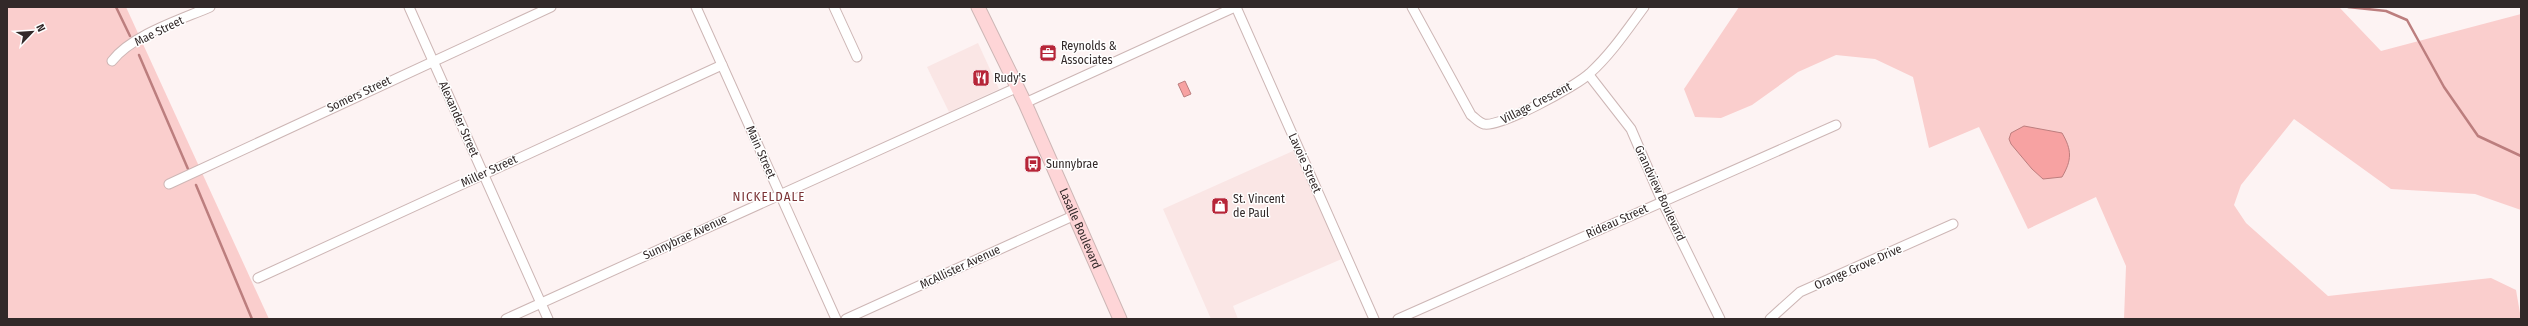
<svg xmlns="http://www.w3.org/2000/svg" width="2528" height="326" font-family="'Fira Sans Condensed',sans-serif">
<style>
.built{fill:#fae6e5}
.green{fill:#facecd}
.water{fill:#f7a2a2;stroke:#bc7e7e}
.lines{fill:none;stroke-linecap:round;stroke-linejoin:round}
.stream{stroke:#bc7e7e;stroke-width:2.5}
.street-casing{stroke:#cdb6b5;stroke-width:11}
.secondary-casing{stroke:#cdb6b5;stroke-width:15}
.street{stroke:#fff;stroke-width:9}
.secondary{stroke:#fed5d7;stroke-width:13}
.labels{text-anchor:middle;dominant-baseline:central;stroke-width:3;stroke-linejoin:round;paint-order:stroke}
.street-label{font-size:12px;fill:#322929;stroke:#fff}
.poi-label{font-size:12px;fill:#322929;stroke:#fff;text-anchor:start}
.neighbourhood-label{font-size:13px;letter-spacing:1px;fill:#7b3336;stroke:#fff}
</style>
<rect width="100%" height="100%" fill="#fdf3f3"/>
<!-- built -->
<g class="built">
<polygon points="978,43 999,89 949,112 927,67"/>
<polygon points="1293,151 1344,258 1233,306 1238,319 1211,319 1163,209"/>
</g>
<!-- green -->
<g class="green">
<polygon points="7,7 126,7 269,319 7,319"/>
<polygon points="1739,7 2339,7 2381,51 2521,14 2521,210 2475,194 2391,189 2294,119 2241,185 2234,205 2246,223 2328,296 2491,278 2516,290 2521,319 2124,319 2126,266 2096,197 2028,229 1979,127 1929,148 1913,77 1875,59 1836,55 1798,72 1752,105 1721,118 1695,117 1684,89"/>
</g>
<!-- water -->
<g class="water">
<polygon points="1185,81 1191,94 1184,97 1178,84"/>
<path d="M 2024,126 L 2062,133 C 2072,150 2072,160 2062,177 L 2043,179 L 2032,169 L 2011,144 L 2009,139 L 2011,133 Z"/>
</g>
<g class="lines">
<!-- stream -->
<g class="stream">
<polyline points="116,7 130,36"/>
<polyline points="2348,7 2386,11 2407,20 2444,87 2478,136 2521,156"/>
<polyline points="139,55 188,169"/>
<polyline points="196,185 252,319"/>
</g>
<defs>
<g id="street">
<polyline points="409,7 548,319"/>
<polyline points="696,7 836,319"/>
<polyline points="834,7 857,57"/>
<polyline points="1236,7 1374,319"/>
<path d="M 1412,7 L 1471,115 C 1475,118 1479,123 1484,124 C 1499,128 1577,86 1590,73 C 1611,54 1627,30 1644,7"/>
<path d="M 112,61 C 132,35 180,20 210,7"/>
<polyline points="1589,75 1631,129 1662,201 1720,319"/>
<polyline points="1025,103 1235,7"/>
<polyline points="169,184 551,7"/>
<polyline points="258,278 722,65"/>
<polyline points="506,319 1018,87"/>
<polyline points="846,319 1075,215"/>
<polyline points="1398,319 1836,125"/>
<polyline points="1770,319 1800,292 1953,224"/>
</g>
<g id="secondary">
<path id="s1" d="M 978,7 L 1025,103 L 1120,319"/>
</g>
</defs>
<!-- street casing -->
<use href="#street" class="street-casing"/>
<!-- secondary casing -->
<use href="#secondary" class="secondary-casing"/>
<!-- street -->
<use href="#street" class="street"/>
<!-- secondary -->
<use href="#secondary" class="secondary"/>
</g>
<!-- icons -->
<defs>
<symbol id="office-square" viewBox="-11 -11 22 22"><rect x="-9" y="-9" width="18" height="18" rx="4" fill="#b62538" stroke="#fff"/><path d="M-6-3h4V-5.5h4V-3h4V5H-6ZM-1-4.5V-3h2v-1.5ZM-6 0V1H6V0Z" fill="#fff"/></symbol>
<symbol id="restaurant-square" viewBox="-11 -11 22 22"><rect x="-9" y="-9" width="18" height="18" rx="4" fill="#b62538" stroke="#fff"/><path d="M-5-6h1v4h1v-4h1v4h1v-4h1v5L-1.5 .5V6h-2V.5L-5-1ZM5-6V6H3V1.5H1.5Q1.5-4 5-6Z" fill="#fff"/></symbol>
<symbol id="bus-square" viewBox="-11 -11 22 22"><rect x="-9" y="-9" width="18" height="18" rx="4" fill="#b62538" stroke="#fff"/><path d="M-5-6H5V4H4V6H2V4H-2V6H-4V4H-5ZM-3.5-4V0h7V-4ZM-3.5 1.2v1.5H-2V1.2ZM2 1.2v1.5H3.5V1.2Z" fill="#fff"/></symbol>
<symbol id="shop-square" viewBox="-11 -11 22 22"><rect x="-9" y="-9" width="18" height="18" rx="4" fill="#b62538" stroke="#fff"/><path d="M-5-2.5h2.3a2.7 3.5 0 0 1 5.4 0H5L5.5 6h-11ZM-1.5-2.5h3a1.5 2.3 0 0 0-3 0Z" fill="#fff"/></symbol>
</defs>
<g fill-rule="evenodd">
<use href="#office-square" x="1038" y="43" width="20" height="20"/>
<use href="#restaurant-square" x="971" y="68" width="20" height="20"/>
<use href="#bus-square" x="1023" y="154" width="20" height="20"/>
<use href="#shop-square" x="1210" y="196" width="20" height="20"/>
</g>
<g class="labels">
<!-- street labels -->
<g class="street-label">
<text transform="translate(159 31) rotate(-26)">Mae Street</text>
<text transform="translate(359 94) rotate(-25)">Somers Street</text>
<text transform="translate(1536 103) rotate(-27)">Village Crescent</text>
<text transform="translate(459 119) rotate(66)">Alexander Street</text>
<text transform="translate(761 152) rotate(66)">Main Street</text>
<text transform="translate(1305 163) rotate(66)">Lavoie Street</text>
<text transform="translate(489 171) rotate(-25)">Miller Street</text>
<text transform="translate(1660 193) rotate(65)">Grandview Boulevard</text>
<text transform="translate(1617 221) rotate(-24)">Rideau Street</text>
<text stroke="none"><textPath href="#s1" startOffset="244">Lasalle Boulevard</textPath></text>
<text transform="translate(685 237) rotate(-25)">Sunnybrae Avenue</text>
<text transform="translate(960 267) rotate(-25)">McAllister Avenue</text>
<text transform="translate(1858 267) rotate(-24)">Orange Grove Drive</text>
</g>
<!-- poi labels -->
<g class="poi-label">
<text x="1061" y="46">Reynolds &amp;<tspan x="1061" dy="14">Associates</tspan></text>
<text x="994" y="78">Rudy's</text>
<text x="1046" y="164">Sunnybrae</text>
<text x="1233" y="199">St. Vincent<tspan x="1233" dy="14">de Paul</tspan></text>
</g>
<!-- neighbourhood labels -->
<g class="neighbourhood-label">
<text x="769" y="196">NICKELDALE</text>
</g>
</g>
<!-- border -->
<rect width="2528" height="326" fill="none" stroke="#322929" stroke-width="16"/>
<!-- north arrow -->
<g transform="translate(32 32) rotate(65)" stroke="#ffffff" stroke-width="3" paint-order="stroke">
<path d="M0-3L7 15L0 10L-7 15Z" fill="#322929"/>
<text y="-6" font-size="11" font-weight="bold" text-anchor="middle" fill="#322929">N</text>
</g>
</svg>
